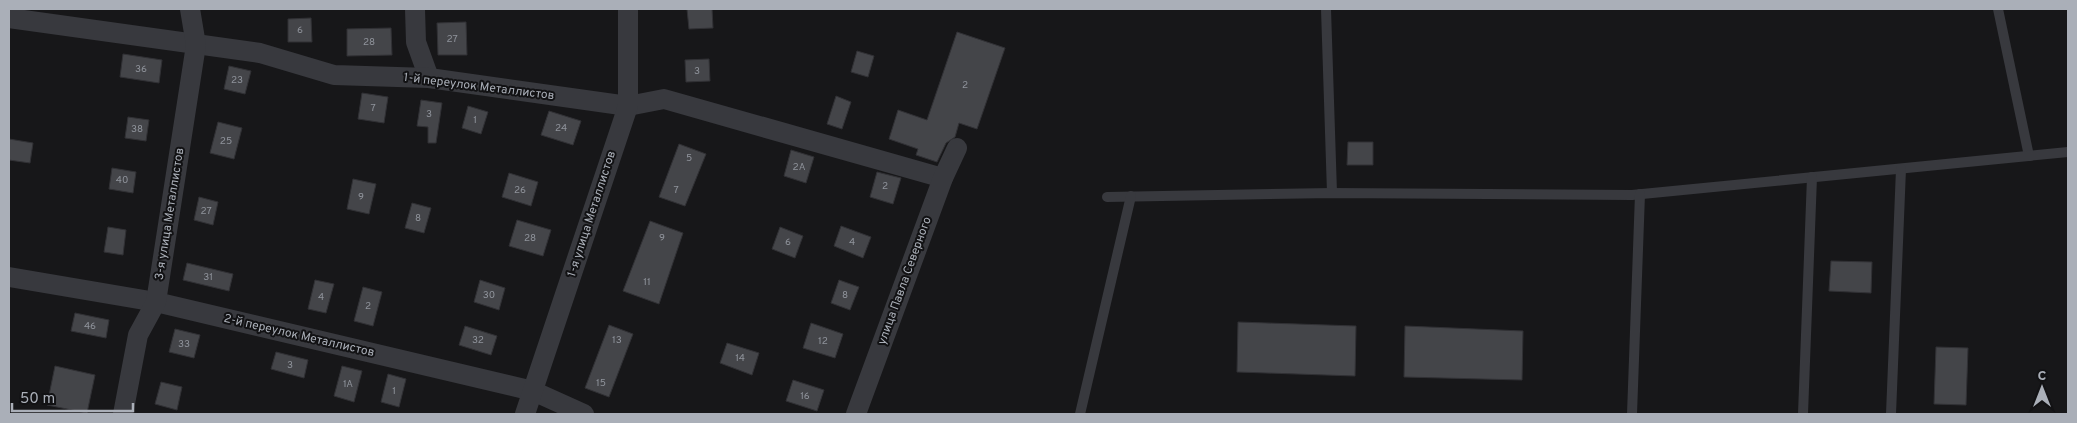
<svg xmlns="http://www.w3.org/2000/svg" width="2077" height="423" font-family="Overpass,sans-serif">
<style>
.building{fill:#444549;stroke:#313135}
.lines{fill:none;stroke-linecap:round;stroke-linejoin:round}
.lane{stroke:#38393e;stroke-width:10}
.street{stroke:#38393e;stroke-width:20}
.labels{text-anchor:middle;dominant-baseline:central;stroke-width:4;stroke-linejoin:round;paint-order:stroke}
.number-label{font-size:10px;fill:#90949c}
.street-label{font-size:12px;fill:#aaafb8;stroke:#121214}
</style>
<rect width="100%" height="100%" fill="#171719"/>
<!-- building -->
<g class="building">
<polygon points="687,9 712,9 713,28 689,29"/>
<polygon points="311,18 312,42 288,42 288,19"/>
<polygon points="466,22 467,55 438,55 437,23"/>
<polygon points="391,28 392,55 347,56 347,29"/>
<polygon points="957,32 1005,48 977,129 959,123 955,137 946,143 937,162 916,155 918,149 889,139 898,110 927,120"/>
<polygon points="857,51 874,56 868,77 851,72"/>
<polygon points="123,54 162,60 159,83 120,77"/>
<polygon points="709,59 710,81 686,82 685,60"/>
<polygon points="229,66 251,71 245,94 224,89"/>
<polygon points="362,93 388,97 384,123 358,119"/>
<polygon points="836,96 851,102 842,129 827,124"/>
<polygon points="421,100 442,103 436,143 428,143 428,127 417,126"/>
<polygon points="468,106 488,112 481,134 462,128"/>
<polygon points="549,111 581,121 573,145 541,135"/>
<polygon points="128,117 149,120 146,141 125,138"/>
<polygon points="218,122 242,128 234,159 210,153"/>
<polygon points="9,139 33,143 30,163 9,160"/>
<polygon points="1348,142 1373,142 1373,165 1347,165"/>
<polygon points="679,144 706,154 685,206 659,197"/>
<polygon points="791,150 814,157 806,183 784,176"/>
<polygon points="112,168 136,172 133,193 109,189"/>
<polygon points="877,172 901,178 893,204 870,197"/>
<polygon points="509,173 538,182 531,206 502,197"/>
<polygon points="353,179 376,184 369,214 347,209"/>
<polygon points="199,197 218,202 213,225 194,220"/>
<polygon points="412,203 431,208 424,233 405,228"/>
<polygon points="517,220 551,230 543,256 509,246"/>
<polygon points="650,221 683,233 659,304 623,291"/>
<polygon points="841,226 871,237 863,258 834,246"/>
<polygon points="108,227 126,230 123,255 104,252"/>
<polygon points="780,227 803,236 795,258 772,249"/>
<polygon points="1831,261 1872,262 1871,293 1829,291"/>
<polygon points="187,263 233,274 229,291 183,280"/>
<polygon points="315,280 334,284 326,313 308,309"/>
<polygon points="480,280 505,288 499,310 474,302"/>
<polygon points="839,280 859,287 850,310 831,303"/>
<polygon points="363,287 382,292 373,326 354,321"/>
<polygon points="75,313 109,320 106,338 71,331"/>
<polygon points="1238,322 1356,326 1355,376 1237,372"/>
<polygon points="811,323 843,334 835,358 803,348"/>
<polygon points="609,325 633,334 609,397 585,388"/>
<polygon points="465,326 497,336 491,355 459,345"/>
<polygon points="1405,326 1523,331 1522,380 1404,377"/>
<polygon points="175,329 200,335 194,358 169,352"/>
<polygon points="727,343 759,353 752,375 720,363"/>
<polygon points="1936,347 1968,348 1966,405 1934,404"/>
<polygon points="276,352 308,360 304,378 271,369"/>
<polygon points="55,366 95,375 87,413 47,405"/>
<polygon points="342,366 362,371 354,402 334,396"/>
<polygon points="388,374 406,379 399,407 381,402"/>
<polygon points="793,380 824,390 817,411 786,401"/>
<polygon points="161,382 182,387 177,410 155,404"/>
</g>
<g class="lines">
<!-- lane -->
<g class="lane">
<polyline points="1326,9 1332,193"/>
<polyline points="1998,9 2029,156"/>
<polyline points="1107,197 1332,193 1632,195 2068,152"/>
<polyline points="1080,414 1131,196"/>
<polyline points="1632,414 1640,194"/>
<polyline points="1803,414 1812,177"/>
<polyline points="1891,414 1901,169"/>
</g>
<!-- street -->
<g class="street">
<polyline points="415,9 416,42 429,78"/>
<polyline points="9,18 260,53 334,75 429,78 628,106 664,99 943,178"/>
<polyline points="9,277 156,302 533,391 584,414"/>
<polyline points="123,414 138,335 156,302 196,45 190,9"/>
<polyline points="525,414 628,106 628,9"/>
<polyline points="856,414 943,178 957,148"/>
</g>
</g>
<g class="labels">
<!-- number labels -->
<g class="number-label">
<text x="300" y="30">6</text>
<text x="452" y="39">27</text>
<text x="369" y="42">28</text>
<text x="141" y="69">36</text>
<text x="697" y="71">3</text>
<text x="237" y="80">23</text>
<text x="965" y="85">2</text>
<text x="373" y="108">7</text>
<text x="429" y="114">3</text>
<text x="475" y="120">1</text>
<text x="561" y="128">24</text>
<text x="137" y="129">38</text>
<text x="226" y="141">25</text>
<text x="689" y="158">5</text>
<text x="799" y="167">2А</text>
<text x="122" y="180">40</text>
<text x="885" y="186">2</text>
<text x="520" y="190">26</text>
<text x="676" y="190">7</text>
<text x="361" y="197">9</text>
<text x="206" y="211">27</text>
<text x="418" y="218">8</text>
<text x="530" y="238">28</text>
<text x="662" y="238">9</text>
<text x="788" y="242">6</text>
<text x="852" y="242">4</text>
<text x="208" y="277">31</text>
<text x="647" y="282">11</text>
<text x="489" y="295">30</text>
<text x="845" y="295">8</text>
<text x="321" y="297">4</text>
<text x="368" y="306">2</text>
<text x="90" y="326">46</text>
<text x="478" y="340">32</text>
<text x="617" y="340">13</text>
<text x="823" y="341">12</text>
<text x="184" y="344">33</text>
<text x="740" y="358">14</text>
<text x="290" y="365">3</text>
<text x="601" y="383">15</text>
<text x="348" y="384">1А</text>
<text x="394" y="391">1</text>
<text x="805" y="396">16</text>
</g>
<!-- street labels -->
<g class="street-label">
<text transform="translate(479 87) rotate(7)">1-й переулок Металлистов</text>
<text transform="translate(170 214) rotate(-81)">3-я улица Металлистов</text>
<text transform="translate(592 214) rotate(-72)">1-я улица Металлистов</text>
<text transform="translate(905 281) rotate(-70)">улица Павла Северного</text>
<text transform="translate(299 336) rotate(13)">2-й переулок Металлистов</text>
</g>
</g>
<!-- border -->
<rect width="2077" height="423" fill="none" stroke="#aaafb8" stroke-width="20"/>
<!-- north arrow -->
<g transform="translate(2042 388)" stroke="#121214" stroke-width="4" paint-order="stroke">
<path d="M0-4L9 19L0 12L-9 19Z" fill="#aaafb8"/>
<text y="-8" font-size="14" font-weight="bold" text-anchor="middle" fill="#aaafb8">С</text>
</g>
<!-- scale -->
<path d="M12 403v8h121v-8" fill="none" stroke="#aaafb8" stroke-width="2.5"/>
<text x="20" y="403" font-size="15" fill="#aaafb8" stroke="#121214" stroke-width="4" paint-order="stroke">50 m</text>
</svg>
